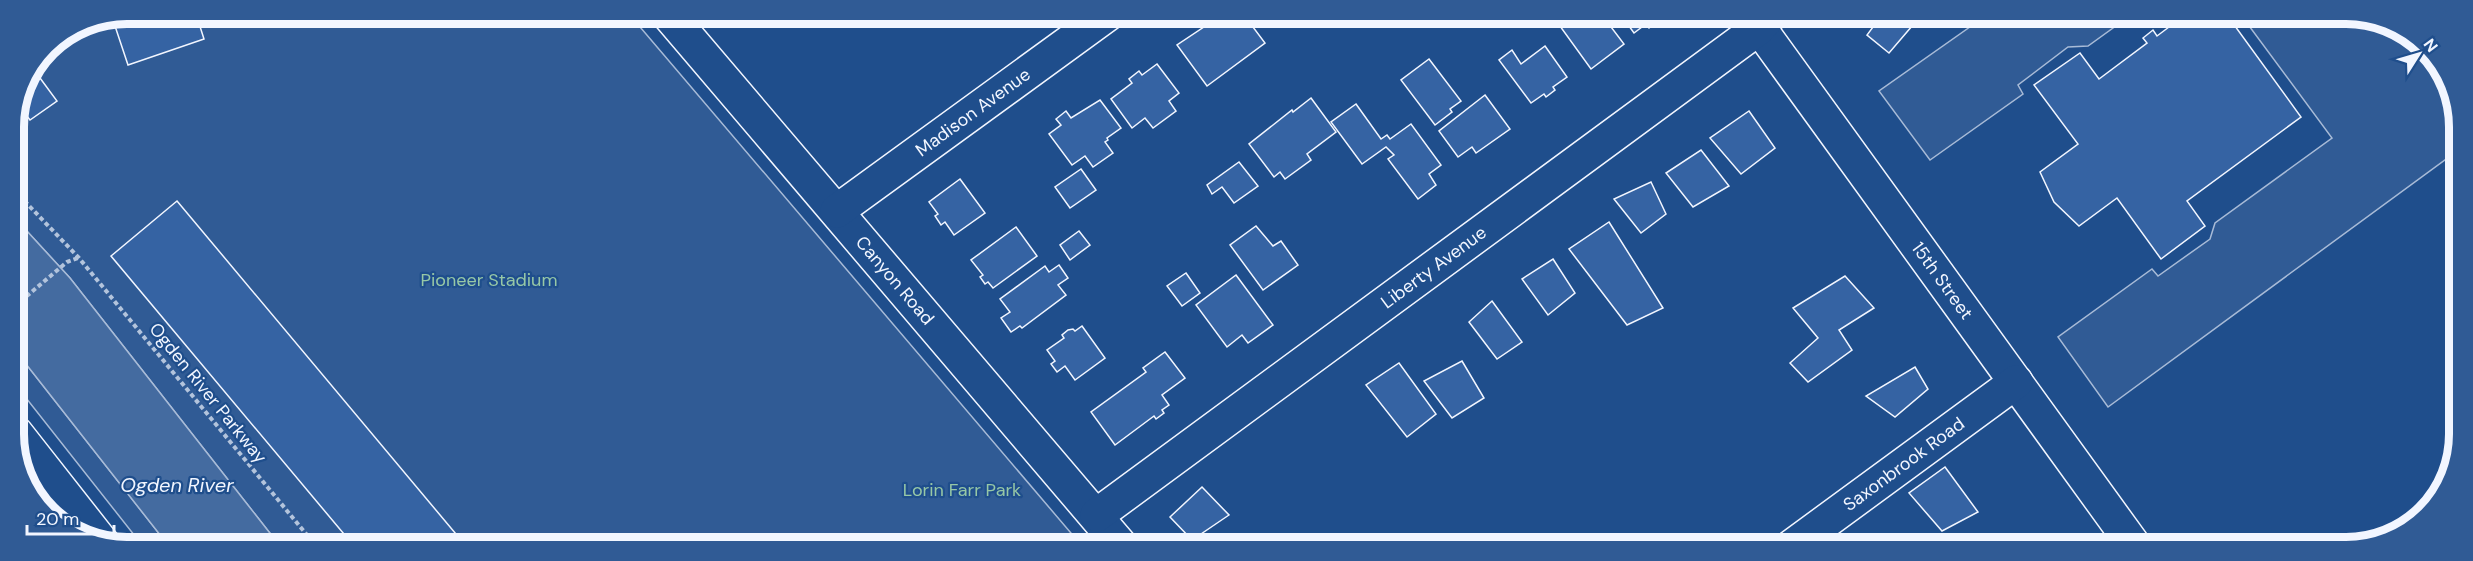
<svg xmlns="http://www.w3.org/2000/svg" width="2473" height="561" font-family="'DM Sans',sans-serif">
<style>
.built{fill:#305b95;stroke:#a8bbd7;stroke-width:1.5}
.water{fill:#446ba0;stroke:#a8bbd7;stroke-width:1.5}
.building{fill:#3563a3;stroke:#f2f6ff;stroke-width:1.5}
.lines{fill:none;stroke-linecap:round;stroke-linejoin:round}
.minor-casing{stroke:#f2f6ff;stroke-width:36}
.path{stroke:#b3c4dc;stroke-width:4;stroke-dasharray:4.5 3;stroke-linecap:butt}
.minor{stroke:#1f4e8c;stroke-width:33}
.labels{text-anchor:middle;dominant-baseline:central;stroke-width:4.5;stroke-linejoin:round;paint-order:stroke}
.street-label{font-size:18px;fill:#f2f6ff;stroke:#1f4e8c}
.park-label{font-size:18px;fill:#97c8a6;stroke:#1f4e8c}
.water-label{font-size:20px;font-style:italic;fill:#f2f6ff;stroke:#1f4e8c}
.rim{fill:none;stroke:#f2f6ff;stroke-width:8}
</style>
<rect width="100%" height="100%" fill="#1f4e8c"/>
<!-- built -->
<g class="built">
<polygon points="127,14 629,14 1082,546 280,546 70,278 14,217 14,120 47,46 84,22"/>
<polygon points="1987,15 2131,15 2088,46 2068,47 2018,85 2023,94 1930,160 1879,91"/>
<polygon points="2241,15 2368,16 2426,46 2457,104 2457,151 2108,407 2058,337 2152,269 2158,276 2210,239 2215,223 2332,138"/>
<polygon points="15,350 168,545 142,545 15,384"/>
</g>
<!-- water -->
<polygon class="water" points="14,217 70,278 280,546 168,545 15,350"/>
<!-- building -->
<g class="building">
<polygon points="152,14 196,14 204,39 128,65 115,26"/>
<polygon points="1222,15 1244,15 1265,43 1207,86 1177,45"/>
<polygon points="1532,15 1548,15 1538,22"/>
<polygon points="1552,15 1602,15 1624,44 1591,69"/>
<polygon points="1621,15 1661,15 1663,18 1649,28 1646,24 1634,33"/>
<polygon points="1866,15 1913,15 1918,19 1889,53 1867,35 1876,23"/>
<polygon points="2185,15 2227,15 2301,117 2187,201 2205,226 2161,259 2117,198 2079,226 2054,202 2040,172 2078,144 2034,85 2080,53 2099,79 2147,43 2143,38 2153,30 2157,36"/>
<polygon points="1545,46 1567,77 1553,87 1555,90 1546,97 1544,94 1531,103 1499,60 1512,50 1521,64"/>
<polygon points="1429,59 1461,101 1450,109 1452,112 1435,125 1401,80"/>
<polygon points="1157,64 1179,93 1169,101 1176,111 1153,128 1145,118 1132,128 1111,99 1132,83 1129,79 1139,71 1142,75"/>
<polygon points="40,78 57,101 30,120 20,107 29,87"/>
<polygon points="1485,95 1510,129 1476,153 1472,147 1458,157 1439,131"/>
<polygon points="1311,98 1336,132 1307,154 1311,160 1285,179 1280,172 1274,177 1249,144 1292,110 1293,112"/>
<polygon points="1100,100 1121,128 1107,138 1108,140 1105,142 1113,153 1093,167 1085,156 1072,165 1049,134 1061,125 1056,119 1066,111 1071,118"/>
<polygon points="1356,104 1381,139 1387,135 1390,139 1411,124 1441,165 1429,174 1436,185 1418,199 1388,159 1394,155 1386,147 1362,164 1331,122"/>
<polygon points="1749,111 1775,148 1741,174 1710,138"/>
<polygon points="1701,150 1729,186 1693,207 1666,173"/>
<polygon points="1239,162 1258,186 1234,203 1222,187 1212,194 1207,185"/>
<polygon points="1081,169 1096,190 1070,208 1055,187"/>
<polygon points="960,179 985,213 954,235 945,222 941,225 935,216 938,214 929,202"/>
<polygon points="1651,182 1666,214 1641,233 1614,199"/>
<polygon points="177,201 466,546 354,546 111,256"/>
<polygon points="1609,222 1663,308 1627,325 1569,249"/>
<polygon points="1256,226 1273,246 1281,241 1298,265 1263,290 1230,245"/>
<polygon points="1016,227 1037,256 993,288 988,282 985,284 980,277 983,275 971,260"/>
<polygon points="1079,231 1090,245 1070,260 1060,245"/>
<polygon points="1553,259 1575,293 1548,315 1522,279"/>
<polygon points="1059,265 1068,278 1058,285 1066,295 1022,328 1020,326 1011,332 1001,318 1010,312 1000,299 1045,266 1049,272"/>
<polygon points="1186,273 1200,293 1182,306 1167,286"/>
<polygon points="1236,275 1273,325 1248,343 1242,335 1227,347 1196,305"/>
<polygon points="1845,276 1874,308 1839,330 1852,350 1808,382 1790,363 1818,338 1793,308"/>
<polygon points="1492,301 1522,342 1497,359 1469,322"/>
<polygon points="1082,326 1105,358 1075,380 1065,366 1057,372 1051,364 1055,361 1047,350 1064,338 1062,335 1068,330 1073,329 1075,331"/>
<polygon points="1165,352 1185,378 1162,395 1169,405 1162,410 1164,413 1156,419 1154,416 1115,445 1091,412 1146,372 1143,368"/>
<polygon points="1462,361 1484,398 1452,418 1424,381"/>
<polygon points="1399,363 1436,414 1407,437 1366,385"/>
<polygon points="1915,367 1928,389 1895,417 1866,396"/>
<polygon points="1945,467 1978,512 1942,531 1909,493"/>
<polygon points="1202,487 1229,515 1192,540 1170,517"/>
</g>
<g class="lines">
<defs>
<g id="minor">
<path id="s1" d="M 668,14 L 1121,546"/>
<path id="s2" d="M 1750,15 L 2135,547"/>
<path id="s3" d="M 837,211 L 1108,14"/>
<polyline points="16,433 104,545"/>
<path id="s4" d="M 1097,515 L 1759,28 L 1770,15"/>
<path id="s5" d="M 1791,547 L 2016,382"/>
</g>
</defs>
<!-- minor casing -->
<use href="#minor" class="minor-casing"/>
<!-- path -->
<g class="path">
<polyline points="14,190 79,258 316,546"/>
<polyline points="15,306 67,262 78,258"/>
</g>
<!-- minor -->
<use href="#minor" class="minor"/>
</g>
<g class="labels">
<!-- street labels -->
<g class="street-label">
<text stroke="none"><textPath href="#s3" startOffset="168">Madison Avenue</textPath></text>
<text stroke="none"><textPath href="#s4" startOffset="418">Liberty Avenue</textPath></text>
<text stroke="none"><textPath href="#s1" startOffset="350">Canyon Road</textPath></text>
<text stroke="none"><textPath href="#s2" startOffset="328">15th Street</textPath></text>
<text transform="translate(208 393) rotate(51)">Ogden River Parkway</text>
<text stroke="none"><textPath href="#s5" startOffset="140">Saxonbrook Road</textPath></text>
</g>
<!-- park labels -->
<g class="park-label">
<text x="489" y="280">Pioneer Stadium</text>
<text x="962" y="490">Lorin Farr Park</text>
</g>
<!-- water labels -->
<g class="water-label">
<text x="177" y="485">Ogden River</text>
</g>
</g>
<!-- crop -->
<path d="M0 0H2473V561H0ZM127 24H2346A103 103 0 0 1 2449 127V434A103 103 0 0 1 2346 537H127A103 103 0 0 1 24 434V127A103 103 0 0 1 127 24Z" fill="#305b95" fill-rule="evenodd"/>
<path class="rim" d="M127 24H2346A103 103 0 0 1 2449 127V434A103 103 0 0 1 2346 537H127A103 103 0 0 1 24 434V127A103 103 0 0 1 127 24Z"/>
<!-- north arrow -->
<g transform="translate(2419 54) rotate(53)" stroke="#1f4e8c" stroke-width="4.5" paint-order="stroke">
<path d="M0-4.5L10 22L0 15L-10 22Z" fill="#f2f6ff"/>
<text y="-9" font-size="16" font-weight="bold" text-anchor="middle" fill="#f2f6ff">N</text>
</g>
<!-- scale -->
<path d="M27 525v9h87v-9" fill="none" stroke="#f2f6ff" stroke-width="3"/>
<text x="36" y="525" font-size="18" fill="#f2f6ff" stroke="#1f4e8c" stroke-width="4.5" paint-order="stroke">20 m</text>
</svg>
